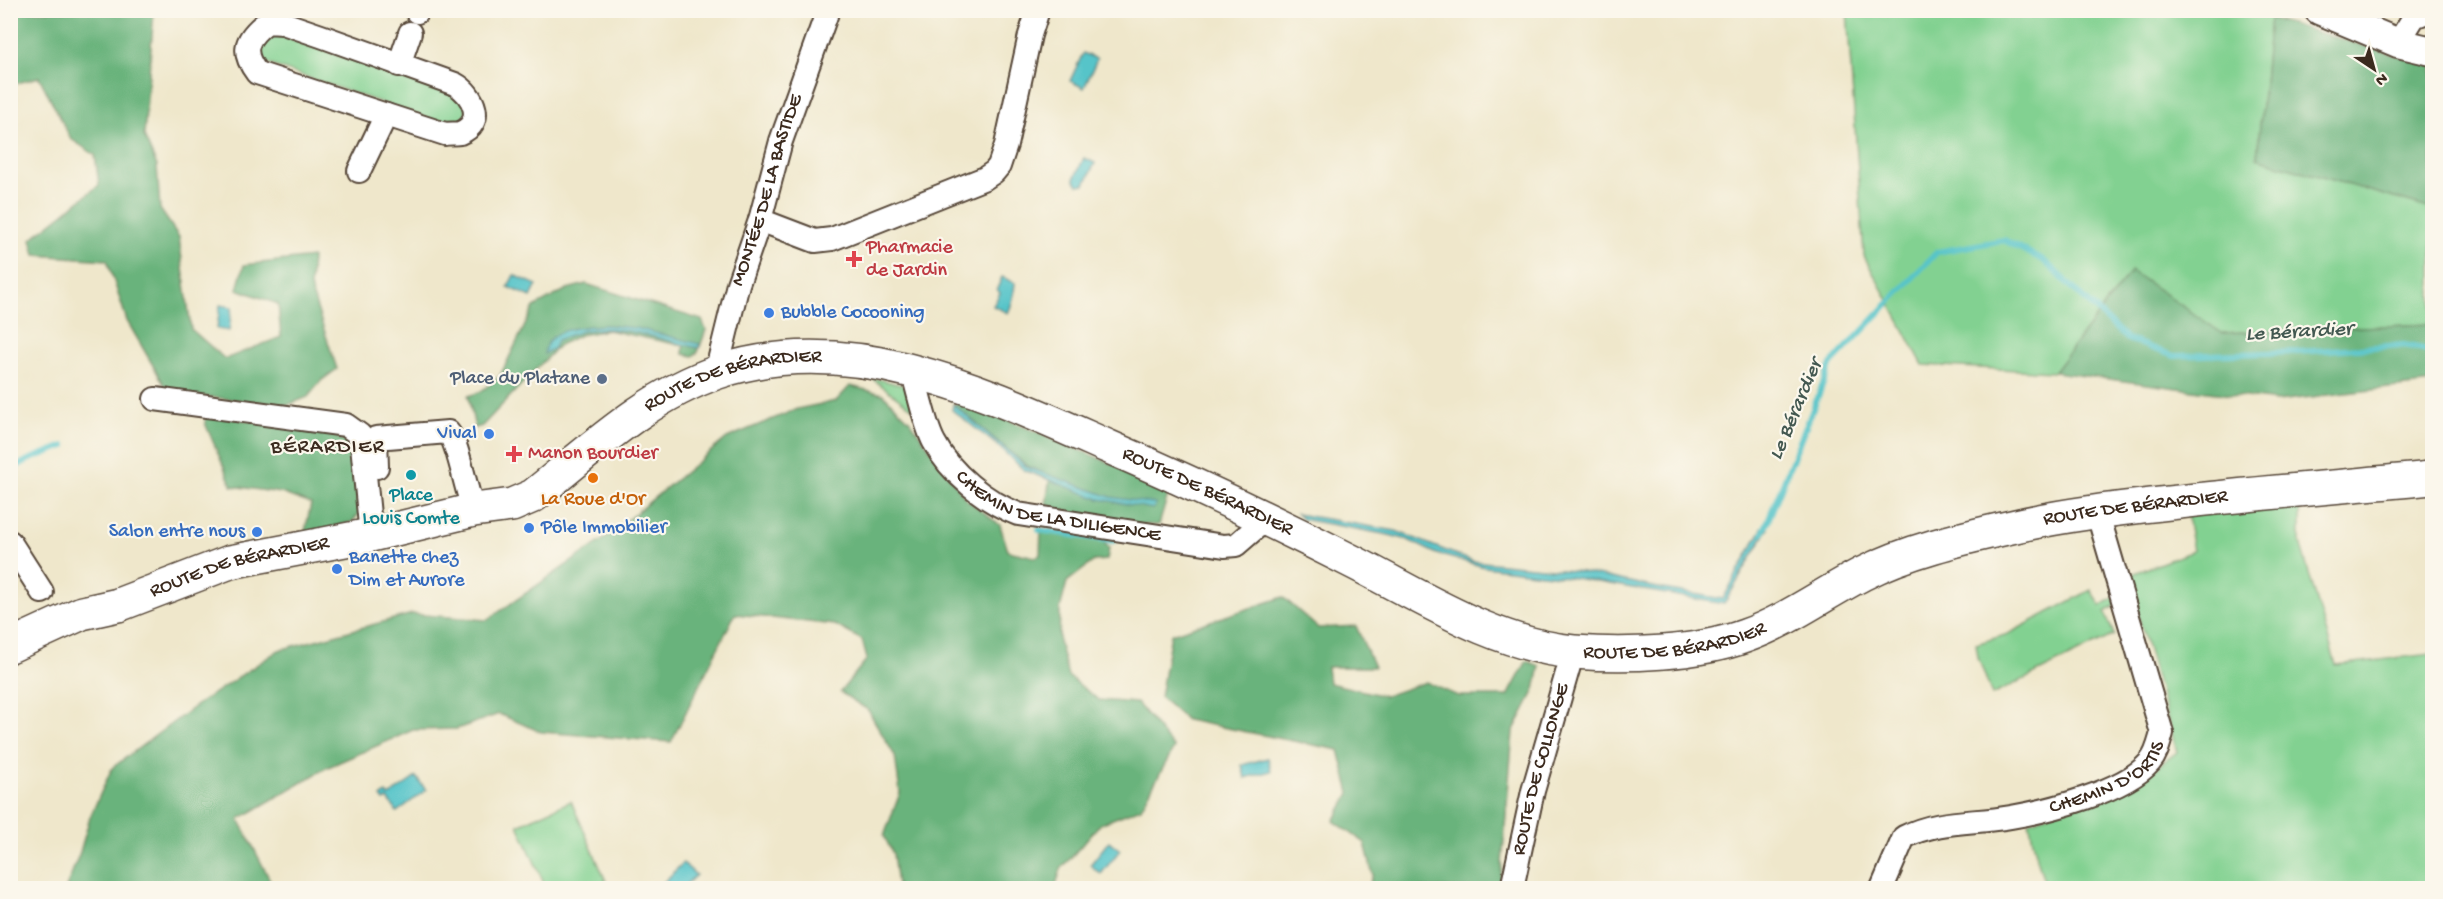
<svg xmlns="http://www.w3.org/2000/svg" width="2443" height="899" font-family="'Gochi Hand',sans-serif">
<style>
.green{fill:#82d191;stroke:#5e7e58;stroke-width:1.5}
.forest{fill:#69b37b;stroke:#526e4c;stroke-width:1.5}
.water{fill:#56c4c9;stroke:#487774;stroke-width:1.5}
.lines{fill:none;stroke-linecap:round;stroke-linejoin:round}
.stream{stroke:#56c4c9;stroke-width:6}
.minor-casing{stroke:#564638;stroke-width:26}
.tertiary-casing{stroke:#564638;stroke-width:32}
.secondary-casing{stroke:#564638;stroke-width:36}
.minor{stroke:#fff;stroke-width:22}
.tertiary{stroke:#fff;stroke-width:28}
.secondary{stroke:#fff;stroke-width:33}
.health-dot{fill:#e0444e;stroke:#fbf7ec;stroke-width:2}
.shop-dot{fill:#3f7fe0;stroke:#fbf7ec;stroke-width:2}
.service-dot{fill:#5c6f8a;stroke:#fbf7ec;stroke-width:2}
.culture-dot{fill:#0f9aa8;stroke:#fbf7ec;stroke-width:2}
.food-dot{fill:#e8710a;stroke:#fbf7ec;stroke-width:2}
.labels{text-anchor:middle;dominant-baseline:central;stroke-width:4.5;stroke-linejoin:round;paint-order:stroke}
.street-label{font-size:20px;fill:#3b2a1e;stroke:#fbf7ec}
.health-label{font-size:20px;fill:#be3a42;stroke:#fbf7ec;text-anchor:start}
.shop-label{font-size:20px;fill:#366cbe;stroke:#fbf7ec;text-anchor:start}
.service-label{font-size:20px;fill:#4e5e75;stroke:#fbf7ec;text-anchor:end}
.culture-label{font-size:20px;fill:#0d838f;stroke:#fbf7ec}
.food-label{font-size:20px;fill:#c56008;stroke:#fbf7ec}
.water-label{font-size:21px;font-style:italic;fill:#435851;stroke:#fbf7ec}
.neighbourhood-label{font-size:21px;letter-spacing:1.5px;fill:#3b2a1e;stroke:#fbf7ec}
</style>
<rect width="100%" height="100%" fill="#fbf7ec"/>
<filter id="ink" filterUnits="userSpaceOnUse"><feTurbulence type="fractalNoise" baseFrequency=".0167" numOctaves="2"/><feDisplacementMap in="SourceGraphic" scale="12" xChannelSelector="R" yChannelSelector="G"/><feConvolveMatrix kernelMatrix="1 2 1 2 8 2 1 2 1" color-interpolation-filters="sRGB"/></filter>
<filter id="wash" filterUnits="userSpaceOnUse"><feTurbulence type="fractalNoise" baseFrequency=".008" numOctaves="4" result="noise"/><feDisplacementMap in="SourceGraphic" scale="24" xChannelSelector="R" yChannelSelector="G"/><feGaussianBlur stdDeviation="1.35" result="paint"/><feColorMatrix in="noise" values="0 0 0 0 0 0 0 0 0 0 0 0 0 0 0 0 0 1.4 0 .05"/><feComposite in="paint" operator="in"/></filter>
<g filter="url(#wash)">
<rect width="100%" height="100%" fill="#efe7cb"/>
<!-- green -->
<g class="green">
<polygon points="1847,11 2258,11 2270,18 2257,158 2432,209 2432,324 2221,333 2131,271 2054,372 1923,365 1864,256"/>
<polygon points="268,32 460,94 467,111 462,121 450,126 262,62 257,49"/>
<polygon points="870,377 905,386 913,409"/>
<polygon points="2300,504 2300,543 2336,665 2432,654 2432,888 2046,888 2037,858 2029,822 2153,770 2177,752 2127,576 2193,551 2187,515"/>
<polygon points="2091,590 2101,606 2115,597 2116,605 2105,612 2114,635 1992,695 1978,657 1976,644 2008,634"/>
<polygon points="571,801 609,888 546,888 518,825"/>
</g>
<!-- forest -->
<g class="forest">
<polygon points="11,11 154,11 144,136 157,166 160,209 179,237 191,329 225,359 281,337 278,304 237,289 244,265 312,257 310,287 337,369 321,381 308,397 288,405 169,393 127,321 107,260 35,255 31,239 99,185 95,155 71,139 39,77 14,84 11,116"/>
<polygon points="2270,18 2432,66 2432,209 2257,158"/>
<polygon points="2131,271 2222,333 2432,324 2432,383 2277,401 2054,372"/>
<polygon points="586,284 702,320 706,330 698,352 693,356 683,354 684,346 608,330 580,335 559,345 482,426 475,428 468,396 480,392 500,376 534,307 567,289"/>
<polygon points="850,386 883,394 910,421 966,499 1000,525 1008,551 1035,557 1040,555 1041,528 1101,539 1109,548 1107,560 1094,561 1067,582 1060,609 1059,642 1068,676 1099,700 1137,703 1174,748 1141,808 1100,824 1061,869 1055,888 894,888 897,886 893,854 884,836 900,793 895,756 868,710 840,692 867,659 862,640 835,625 735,614 671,742 541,732 499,714 457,729 413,730 326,768 239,819 274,888 66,888 80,852 90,817 112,768 195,706 279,650 412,614 487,620 604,539 727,438 797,409 836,401"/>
<polygon points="965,402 1170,488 1159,525 1107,524 1046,505 1050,476 1027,466 953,404"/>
<polygon points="206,415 327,431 344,441 353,453 359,514 352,522 304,536 311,504 281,493 232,486 205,423"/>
<polygon points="1283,597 1318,628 1356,626 1374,667 1327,667 1329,683 1385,696 1426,682 1458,696 1508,696 1527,661 1540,666 1535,690 1513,732 1500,888 1368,888 1373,875 1365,843 1334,821 1350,793 1339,750 1186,720 1160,697 1171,634"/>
</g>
<!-- water -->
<g class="water">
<polygon points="1083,53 1097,59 1084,88 1070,81"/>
<polygon points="1084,158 1095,163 1085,184 1078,185 1074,179"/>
<polygon points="514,275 537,285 531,297 508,287"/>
<path d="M 1002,277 L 1015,283 C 1014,293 1013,304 1008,313 L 993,306 L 1000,293 L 997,289 Z"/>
<polygon points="220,305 232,307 229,331 217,329"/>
<path d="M 606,325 L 636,328 L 700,344 L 699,348 C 662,341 623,323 584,331 C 575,333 566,337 557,340 L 554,348 L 544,354 C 547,326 584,327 606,325 Z"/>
<polygon points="953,404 1027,467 1111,497 1156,504 1153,509 1099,499 1024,470 998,446 952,410"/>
<polygon points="1297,514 1396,531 1472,561 1582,572 1663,589 1723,599 1763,527 1768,529 1724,604 1575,578 1485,567 1437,554 1408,540 1389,535 1302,519"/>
<polygon points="1268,758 1271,771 1245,778 1242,765"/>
<polygon points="416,777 426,790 397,812 388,799 384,801 381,797 386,793 389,796"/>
<polygon points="1109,841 1120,850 1101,874 1090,865"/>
<polygon points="683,863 696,875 682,888 658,888"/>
</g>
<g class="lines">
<!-- stream -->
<g class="stream">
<polyline points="10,470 28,460 64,446"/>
<polyline points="1039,530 1113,541"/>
<polyline points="1763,533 1831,364 1937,252 2004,240 2043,260 2127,339 2174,356 2297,352 2404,345 2432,351"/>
</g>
</g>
</g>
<g filter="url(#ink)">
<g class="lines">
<defs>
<g id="minor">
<polyline points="417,12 418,10"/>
<path d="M 267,22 L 283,23 L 321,36 L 455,84 C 474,94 486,123 460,133 C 456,134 449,133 445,134 L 257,73 C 240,51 246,38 267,22 Z"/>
<polyline points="2398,43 2414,17 2432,10"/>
<polyline points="399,65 410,33"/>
<polyline points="359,171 386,115"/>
<polyline points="760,220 815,241 832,239 985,178 994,172 999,166 1006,145 1030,35 1038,10"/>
<path id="s1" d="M 912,370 C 918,390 925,426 934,442 C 950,473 986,502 1018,514 L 1224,546 L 1236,545 L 1266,519"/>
<path id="s2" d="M 716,373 L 738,284 L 760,220 L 781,141 L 828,10"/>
<polyline points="155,399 346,425 360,435 362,445 371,535"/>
<path d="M 377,467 L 376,438 L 448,432 C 459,444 465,490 474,510"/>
<polyline points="10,542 42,592"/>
<path id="s3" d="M 1512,888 L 1533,791 L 1573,652"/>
<path id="s4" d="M 1882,888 L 1904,837 C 1940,819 1973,824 2011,817 C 2048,811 2125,791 2150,762 C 2157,754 2159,743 2162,733 L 2097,511"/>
</g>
<polyline id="tertiary" points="2319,10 2398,43 2432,51"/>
<g id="secondary">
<path id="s5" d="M 10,646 L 82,613 L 118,605 L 230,562 L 371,535 L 474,510 L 512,505 L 533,496 C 591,450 647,396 718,372 C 852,327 989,394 1109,447 C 1190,482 1270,520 1349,560 C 1419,595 1494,645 1574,652 C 1625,656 1696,654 1745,636 C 1787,621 1823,594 1862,574 C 1907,551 1959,539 2007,528 C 2061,515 2115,509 2169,503 C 2256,493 2345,486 2432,478"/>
</g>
</defs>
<!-- minor casing -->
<use href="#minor" class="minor-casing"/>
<!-- tertiary casing -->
<use href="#tertiary" class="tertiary-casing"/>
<!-- secondary casing -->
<use href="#secondary" class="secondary-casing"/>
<!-- minor -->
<use href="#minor" class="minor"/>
<!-- tertiary -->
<use href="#tertiary" class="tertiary"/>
<!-- secondary -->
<use href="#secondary" class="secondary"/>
</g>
</g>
<!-- markers -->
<g class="health-dot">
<path d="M851 250h6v6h6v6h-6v6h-6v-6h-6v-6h6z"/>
<path d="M511 445h6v6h6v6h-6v6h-6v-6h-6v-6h6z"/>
</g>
<g class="shop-dot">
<circle cx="769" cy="313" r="6"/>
<circle cx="489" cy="434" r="6"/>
<circle cx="529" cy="528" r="6"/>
<circle cx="257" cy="532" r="6"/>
<circle cx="337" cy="569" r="6"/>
</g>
<circle class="service-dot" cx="602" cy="379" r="6"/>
<circle class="culture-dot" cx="411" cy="475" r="6"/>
<circle class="food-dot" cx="593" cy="478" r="6"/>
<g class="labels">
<!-- street labels -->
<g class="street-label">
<text stroke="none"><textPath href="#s2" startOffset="190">MONTÉE DE LA BASTIDE</textPath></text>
<text stroke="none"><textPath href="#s5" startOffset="783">ROUTE DE BÉRARDIER</textPath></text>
<text stroke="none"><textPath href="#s5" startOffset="1287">ROUTE DE BÉRARDIER</textPath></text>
<text stroke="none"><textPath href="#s1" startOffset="224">CHEMIN DE LA DILIGENCE</textPath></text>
<text stroke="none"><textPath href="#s5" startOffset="2277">ROUTE DE BÉRARDIER</textPath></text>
<text stroke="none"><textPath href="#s5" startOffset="244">ROUTE DE BÉRARDIER</textPath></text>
<text stroke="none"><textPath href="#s5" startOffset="1791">ROUTE DE BÉRARDIER</textPath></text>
<text stroke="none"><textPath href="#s3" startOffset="122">ROUTE DE COLLONGE</textPath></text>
<text stroke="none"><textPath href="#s4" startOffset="272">CHEMIN D'ORTIS</textPath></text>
</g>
<!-- health labels -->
<g class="health-label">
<text x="866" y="248">Pharmacie<tspan x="866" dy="23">de Jardin</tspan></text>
<text x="528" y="454">Manon Bourdier</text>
</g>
<!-- shop labels -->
<g class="shop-label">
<text x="781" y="313">Bubble Cocooning</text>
<text x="477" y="434" text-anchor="end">Vival</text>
<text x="541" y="528">Pôle Immobilier</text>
<text x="245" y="532" text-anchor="end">Salon entre nous</text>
<text x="349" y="558">Banette chez<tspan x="349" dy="23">Dim et Aurore</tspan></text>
</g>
<!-- service labels -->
<g class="service-label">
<text x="590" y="379">Place du Platane</text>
</g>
<!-- culture labels -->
<g class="culture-label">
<text x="411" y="496">Place<tspan x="411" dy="23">Louis Comte</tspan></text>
</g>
<!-- food labels -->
<g class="food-label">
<text x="593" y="500">La Roue d'Or</text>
</g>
<!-- water labels -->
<g class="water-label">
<text transform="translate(2299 333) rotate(-3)">Le Bérardier</text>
<text transform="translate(1797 410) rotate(-67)">Le Bérardier</text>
</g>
<!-- neighbourhood labels -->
<g class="neighbourhood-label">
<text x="328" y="448">BÉRARDIER</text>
</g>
</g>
<!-- margin -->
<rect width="2443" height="899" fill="none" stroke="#fbf7ec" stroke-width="36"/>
<!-- north arrow -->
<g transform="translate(2374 69) rotate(144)" stroke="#fbf7ec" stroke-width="4.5" paint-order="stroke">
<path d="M0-4.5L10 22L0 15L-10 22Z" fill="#3b2a1e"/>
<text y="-9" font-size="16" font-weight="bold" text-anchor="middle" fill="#3b2a1e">N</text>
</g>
</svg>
